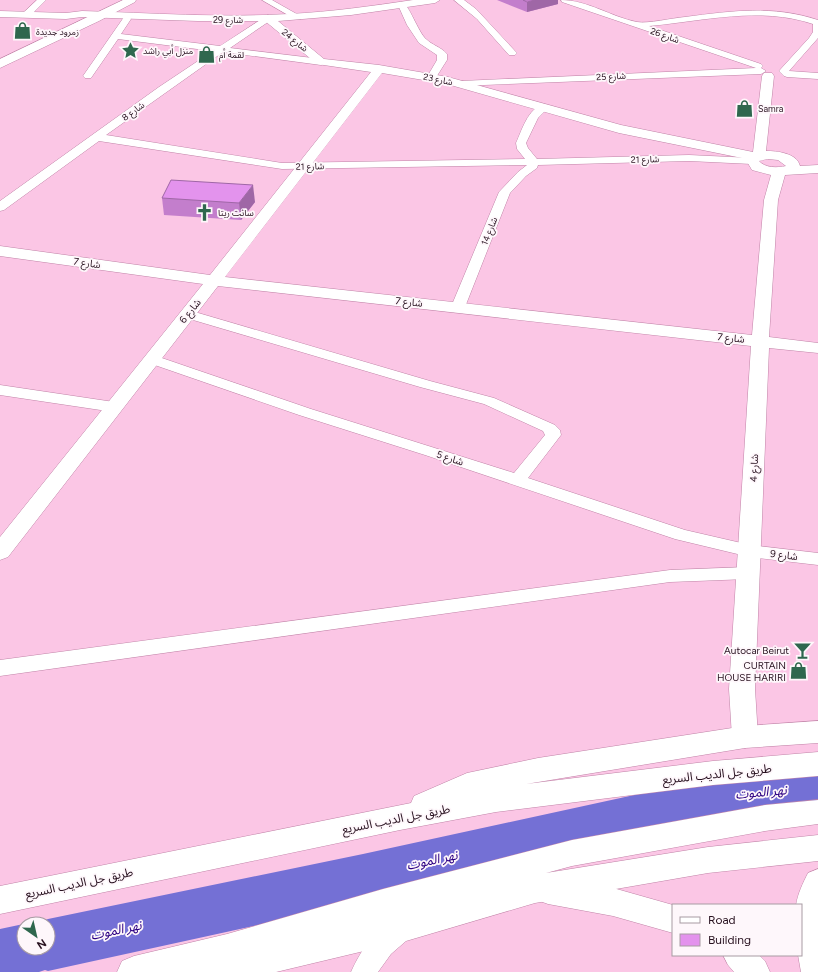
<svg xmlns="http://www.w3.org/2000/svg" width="818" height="972" font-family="Figtree,'Noto Sans Arabic',sans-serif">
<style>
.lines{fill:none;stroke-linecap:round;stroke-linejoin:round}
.river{fill:#7470d5;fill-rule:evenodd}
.minor-casing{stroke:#c083a7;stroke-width:1}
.tertiary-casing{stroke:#c083a7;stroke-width:1}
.secondary-casing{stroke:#c083a7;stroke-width:1}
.motorway-casing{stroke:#c083a7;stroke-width:1}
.minor{fill:#fff;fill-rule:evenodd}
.tertiary{fill:#fff;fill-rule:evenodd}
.secondary{fill:#fff;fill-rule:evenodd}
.motorway{fill:#fff;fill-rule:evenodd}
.wall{fill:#c37ecc}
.shaded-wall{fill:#9f67a6}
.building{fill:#e393ed;stroke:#9f67a6}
.labels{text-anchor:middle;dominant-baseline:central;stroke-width:3.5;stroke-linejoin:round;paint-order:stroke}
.far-street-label{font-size:9px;fill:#27111f;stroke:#fef7fb}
.far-poi-label{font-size:9px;fill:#27111f;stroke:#fef7fb;text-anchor:start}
.street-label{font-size:10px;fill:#27111f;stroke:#fef7fb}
.poi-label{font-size:10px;fill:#27111f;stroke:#fef7fb;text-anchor:end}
.near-street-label{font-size:12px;fill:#27111f;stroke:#fef7fb}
.near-water-label{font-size:13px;font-style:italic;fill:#2c0083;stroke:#fef7fb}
</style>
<rect width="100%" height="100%" fill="#fbc6e5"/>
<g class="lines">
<!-- river -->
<path class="river" d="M 818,768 L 818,810 L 749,812 L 363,902 L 48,971 L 45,970 L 39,972 L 0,972 L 0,929 L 33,922 L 37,923 L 48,919 L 363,854 L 749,770 ZM 24,924 L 48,924 L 48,948 L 24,948 Z"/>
<defs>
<g id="minor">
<polygon points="37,0 46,0 29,17 23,17 22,15 23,13"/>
<polygon points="262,0 272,0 302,17 301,19 295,19"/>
<polygon points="454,0 464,0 476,9 515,51 517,53 515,55 509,55 477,19"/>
<path d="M 561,0 C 588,0 611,17 637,22 C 647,24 673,18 685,17 C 732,11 773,5 818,20 L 818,38 L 789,71 L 818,73 L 818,79 L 787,77 L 784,76 L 779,71 L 809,38 L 813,32 L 813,24 C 759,6 704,21 649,26 L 761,64 L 763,66 L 761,68 L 766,71 L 761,74 L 458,86 L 456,84 L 461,81 L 756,68 L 562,2 Z"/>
<path d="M 402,2 C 409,4 418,32 426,39 C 432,45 441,47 447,54 L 447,60 L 435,79 L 432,80 L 427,77 L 437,60 L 437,55 L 419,43 L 407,25 L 398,5 Z"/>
<path d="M 268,15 L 271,16 L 272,18 L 271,20 L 230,48 L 321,59 L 326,62 L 324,64 L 321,65 L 223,52 L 106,135 L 282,163 L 525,159 L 517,149 L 516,143 C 522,130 528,108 544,104 L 549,107 L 538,118 L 526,143 L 528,148 L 537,159 L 689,155 L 752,158 L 758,161 L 752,164 L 689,161 L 538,165 L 537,168 L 526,176 L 510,193 L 465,307 L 463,310 L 458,311 L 453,310 L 451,307 L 499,192 L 518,172 L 527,165 L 282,169 L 99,141 L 4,210 L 0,211 L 0,201 L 159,87 L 213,51 L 118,39 L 91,78 L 85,78 L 83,76 L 124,17 L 130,17 L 131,19 L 121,34 L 220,46 Z"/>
<polygon points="188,310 430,381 494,398 555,425 560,430 561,435 528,478 685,530 750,545 818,553 818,565 750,557 675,539 425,455 299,415 146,362 144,359 146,356 151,355 156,356 311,409 514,473 545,435 543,431 484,404 420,387 183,317 181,314 183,311"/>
<polygon points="0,385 114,402 120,404 122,407 120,410 114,412 0,395"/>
<polygon points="748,567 755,569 757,573 755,577 748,579 670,582 0,676 0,660 670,570"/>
<path d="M 397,922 L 406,925 L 409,933 L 406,941 L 391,954 L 378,972 L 351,972 C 361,950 374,930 397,922 Z"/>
</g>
<g id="tertiary">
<path d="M 413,0 L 440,0 L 435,3 L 351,15 L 278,21 L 324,59 L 379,65 L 448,77 L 621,125 L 753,152 L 762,76 L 764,73 L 772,73 L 774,76 L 766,151 C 777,151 797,153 800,166 L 818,165 L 818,173 L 785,175 L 778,200 L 769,337 L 818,343 L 818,353 L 769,348 L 755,689 L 758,737 L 754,744 L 745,748 L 736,744 L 732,737 L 729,689 L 751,346 L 218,286 L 8,557 L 0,560 L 0,537 L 203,284 L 0,256 L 0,246 L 210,275 L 371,72 L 317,64 L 265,21 L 198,21 L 82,17 L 66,19 L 0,17 L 0,11 L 66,13 L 82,11 C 151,13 220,18 289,14 C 331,12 372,6 413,0 ZM 382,73 L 447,84 L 619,133 L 742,158 L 746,160 L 752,170 L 771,175 L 764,200 L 752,335 L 225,277 ZM 768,159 L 778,160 L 786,166 C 777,168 765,168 759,161 Z"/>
<path d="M 818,869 L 818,972 L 801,972 L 798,955 L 801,955 L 801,905 L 796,905 C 798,893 803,883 808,873 Z"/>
<polygon points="548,878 613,888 673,905 673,933 613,916 548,904 537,900 533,891 537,882"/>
<polygon points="723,955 759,955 765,961 770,972 734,972 728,965"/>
</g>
<polygon id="secondary" points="123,0 136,0 135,2 99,21 0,68 0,59"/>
<g id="motorway">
<polygon points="818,721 818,743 745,748 526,784 713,761 818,752 818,776 713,785 496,812 400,830 0,914 0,886 411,803 414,796 467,773 538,758 745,726"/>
<polygon points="818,800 818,824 765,831 572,866 546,873 708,847 818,835 818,861 708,873 535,903 406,941 276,972 117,972 122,961 134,956 227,934 383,889 572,840 765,805"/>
</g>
</defs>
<!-- minor casing -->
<use href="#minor" class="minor-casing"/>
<!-- tertiary casing -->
<use href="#tertiary" class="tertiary-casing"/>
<!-- secondary casing -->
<use href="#secondary" class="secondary-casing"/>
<!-- motorway casing -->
<use href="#motorway" class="motorway-casing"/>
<!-- minor -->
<use href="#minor" class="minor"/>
<!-- tertiary -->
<use href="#tertiary" class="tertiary"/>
<!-- secondary -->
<use href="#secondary" class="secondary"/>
<!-- motorway -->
<use href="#motorway" class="motorway"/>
</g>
<!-- wall -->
<g class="wall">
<polygon points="497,0 558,0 558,4 527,12"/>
<polygon points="162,198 255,202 241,220 164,215"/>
</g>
<!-- shaded-wall -->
<g class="shaded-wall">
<polygon points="535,0 558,0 558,4 527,12 527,2"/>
<polygon points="253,185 255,202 241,220 239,203"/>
</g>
<!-- building -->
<g class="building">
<polygon points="523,0 535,0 527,2"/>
<polygon points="171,180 253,185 239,203 162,198"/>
</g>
<!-- icons -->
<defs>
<symbol id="shop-bare" viewBox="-9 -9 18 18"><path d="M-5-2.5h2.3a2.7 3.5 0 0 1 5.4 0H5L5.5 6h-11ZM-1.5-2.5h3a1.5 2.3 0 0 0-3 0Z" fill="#2f674e" stroke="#fef7fb" stroke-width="2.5" paint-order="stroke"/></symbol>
<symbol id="sight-bare" viewBox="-9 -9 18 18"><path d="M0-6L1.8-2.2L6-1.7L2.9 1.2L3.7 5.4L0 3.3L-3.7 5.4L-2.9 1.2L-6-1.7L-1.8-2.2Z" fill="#2f674e" stroke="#fef7fb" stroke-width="2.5" paint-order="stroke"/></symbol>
<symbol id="church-bare" viewBox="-9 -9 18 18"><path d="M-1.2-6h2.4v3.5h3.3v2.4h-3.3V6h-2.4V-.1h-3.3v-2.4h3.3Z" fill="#2f674e" stroke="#fef7fb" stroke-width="2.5" paint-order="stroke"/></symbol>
<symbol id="bar-bare" viewBox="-9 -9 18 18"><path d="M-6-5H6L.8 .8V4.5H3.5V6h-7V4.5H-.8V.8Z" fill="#2f674e" stroke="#fef7fb" stroke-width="2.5" paint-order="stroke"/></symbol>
</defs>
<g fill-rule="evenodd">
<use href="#shop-bare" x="10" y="18" width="25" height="25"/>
<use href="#sight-bare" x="118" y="38" width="25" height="25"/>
<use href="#shop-bare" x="194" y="42" width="25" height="25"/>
<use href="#shop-bare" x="732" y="96" width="25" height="25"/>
<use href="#church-bare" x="192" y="200" width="25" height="25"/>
<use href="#bar-bare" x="790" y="638" width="25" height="25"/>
<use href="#shop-bare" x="786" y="658" width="25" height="25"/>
</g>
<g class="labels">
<!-- far-street labels -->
<g class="far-street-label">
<text x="228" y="19">شارع 29</text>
<text transform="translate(665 35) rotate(19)">شارع 26</text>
<text transform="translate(295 40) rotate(39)">شارع 24</text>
<text transform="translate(611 76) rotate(-3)">شارع 25</text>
<text transform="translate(438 79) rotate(11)">شارع 23</text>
<text transform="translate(133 111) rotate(-36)">شارع 8</text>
<text transform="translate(645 159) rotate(-1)">شارع 21</text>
<text transform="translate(310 166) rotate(-1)">شارع 21</text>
<text transform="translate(489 231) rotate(-68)">شارع 14</text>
</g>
<!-- far-poi labels -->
<g class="far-poi-label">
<text x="36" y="31">زمرود جديدة</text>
<text x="143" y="50">منزل أبي راشد</text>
<text x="219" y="54">لقمة أم</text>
<text x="758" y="108">Samra</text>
<text x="218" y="212">سانت ريتا</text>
</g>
<!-- street labels -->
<g class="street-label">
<text transform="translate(87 263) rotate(8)">شارع 7</text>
<text transform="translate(409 302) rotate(6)">شارع 7</text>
<text transform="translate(190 311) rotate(-51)">شارع 6</text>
<text transform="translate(731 338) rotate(6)">شارع 7</text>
<text transform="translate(450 458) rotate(18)">شارع 5</text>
<text transform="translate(754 468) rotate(-87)">شارع 4</text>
<text transform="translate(784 555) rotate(7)">شارع 9</text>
</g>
<!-- poi labels -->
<g class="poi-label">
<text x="789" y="650">Autocar Beirut</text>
<text x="786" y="665">CURTAIN<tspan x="786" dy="12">HOUSE HARIRI</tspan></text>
</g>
<!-- near-street labels -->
<g class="near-street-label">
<text transform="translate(717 774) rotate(-6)">طريق جل الديب السريع</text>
<text transform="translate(396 819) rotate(-11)">طريق جل الديب السريع</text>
<text transform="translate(79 883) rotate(-12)">طريق جل الديب السريع</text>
</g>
<!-- near-water labels -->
<g class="near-water-label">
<text transform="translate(761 792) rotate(-5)">نهر الموت</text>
<text transform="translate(432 860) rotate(-12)">نهر الموت</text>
<text transform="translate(116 930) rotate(-12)">نهر الموت</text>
</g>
</g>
<!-- legend -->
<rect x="672" y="904" width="130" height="52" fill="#fef7fb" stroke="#a89ba3"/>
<rect x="680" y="917" width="20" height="6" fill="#ffffff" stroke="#a89ba3"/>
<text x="708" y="924" font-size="12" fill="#27111f">Road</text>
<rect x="680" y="934" width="20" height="12" fill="#e393ed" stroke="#a89ba3"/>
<text x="708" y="944" font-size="12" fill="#27111f">Building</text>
<!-- north arrow -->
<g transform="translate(36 936) rotate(146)"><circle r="19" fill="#fef7fb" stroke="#a89ba3"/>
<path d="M0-3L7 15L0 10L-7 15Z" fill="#2f674e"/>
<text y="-6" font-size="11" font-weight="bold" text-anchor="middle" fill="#27111f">N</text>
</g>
</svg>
